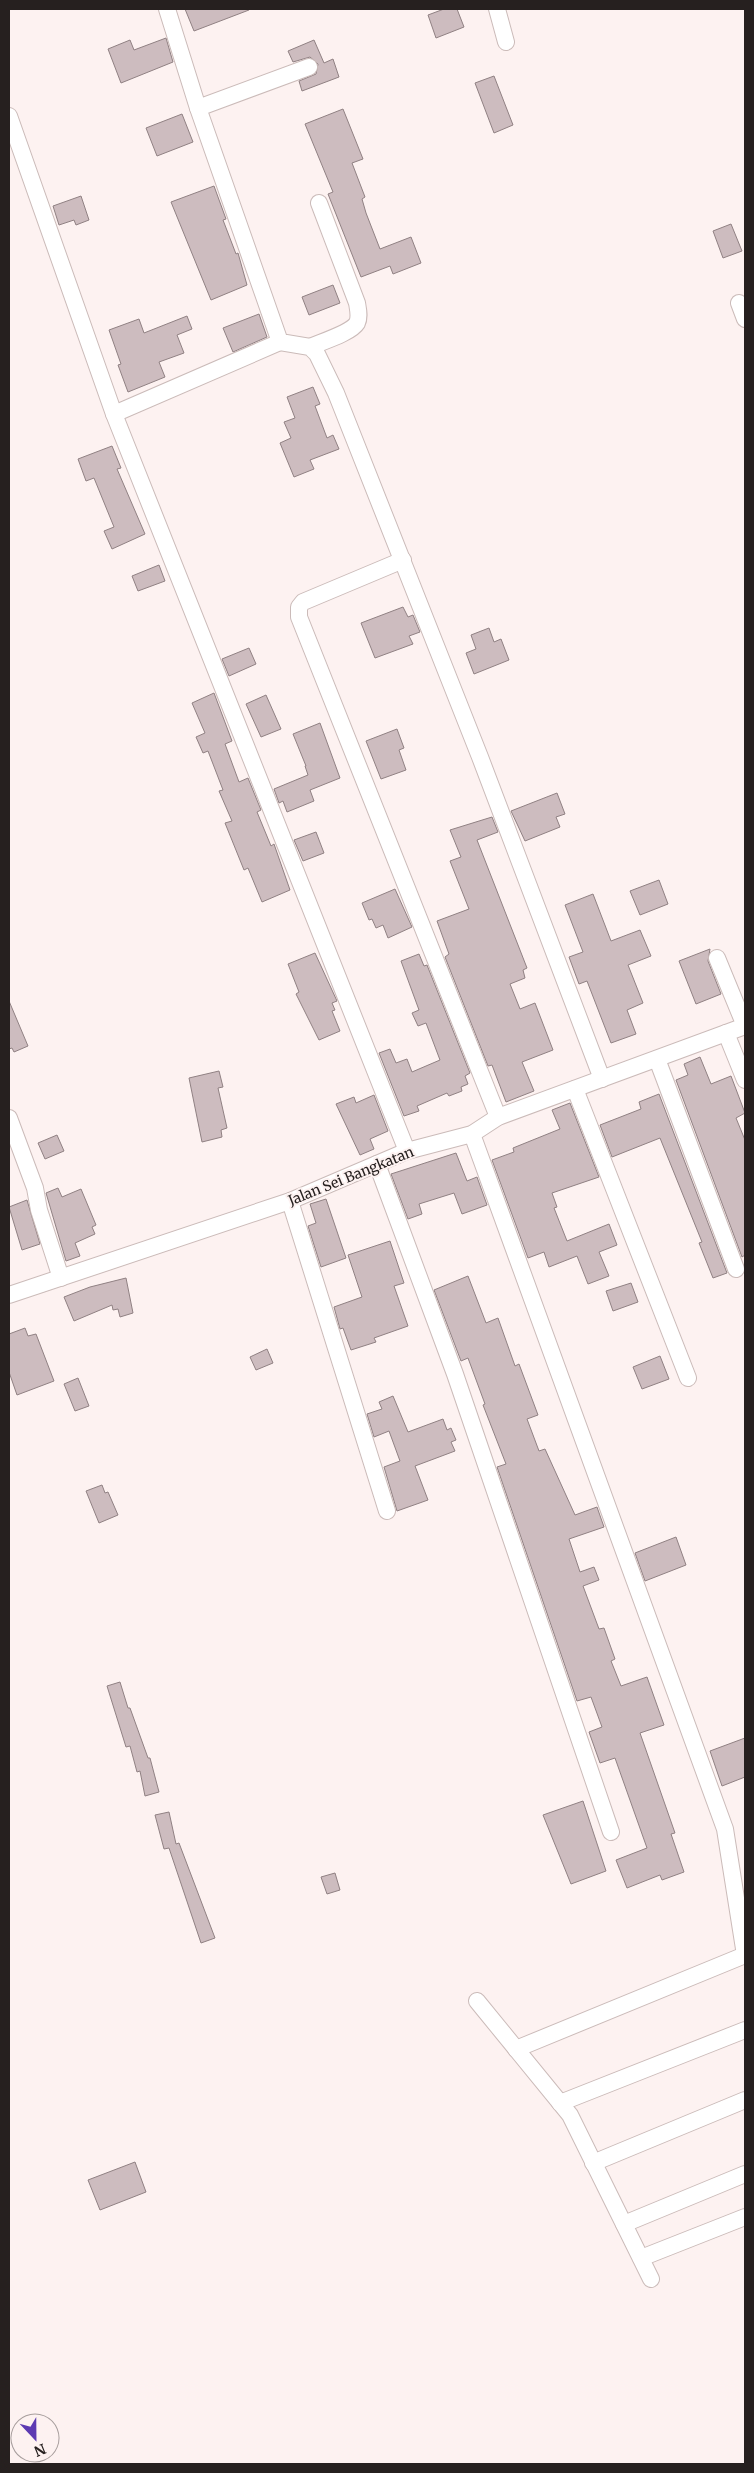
<svg xmlns="http://www.w3.org/2000/svg" width="754" height="2473" font-family="Merriweather,serif">
<style>
.building{fill:#cdbcbf;stroke:#908183}
.lines{fill:none;stroke-linecap:round;stroke-linejoin:round}
.street-casing{stroke:#cbbbb9;stroke-width:18}
.street{stroke:#fff;stroke-width:16}
.labels{text-anchor:middle;dominant-baseline:central;stroke-width:4;stroke-linejoin:round;paint-order:stroke}
.street-label{font-size:14px;fill:#26201f;stroke:#fdf2f1}
</style>
<rect width="100%" height="100%" fill="#fdf2f1"/>
<!-- building -->
<g class="building">
<polygon points="185,9 249,9 249,10 194,31"/>
<polygon points="444,9 457,9 464,27 436,38 428,15"/>
<polygon points="166,38 173,62 121,83 108,49 130,40 134,50"/>
<polygon points="314,40 324,63 333,59 339,77 302,91 299,81 316,74 318,64 310,57 293,62 288,51"/>
<polygon points="494,76 513,125 494,133 475,83"/>
<polygon points="343,109 363,159 352,163 365,197 362,199 366,213 380,249 411,237 421,263 393,274 390,266 361,277 328,194 333,192 305,124"/>
<polygon points="182,114 193,142 157,156 146,128"/>
<polygon points="214,186 226,219 223,220 236,254 238,253 247,285 211,300 171,202"/>
<polygon points="81,196 89,220 76,225 74,220 59,225 53,206"/>
<polygon points="731,224 742,251 723,258 713,231"/>
<polygon points="333,285 340,303 309,315 302,297"/>
<polygon points="259,314 267,337 233,352 223,328"/>
<polygon points="187,316 192,329 177,335 184,353 159,362 165,377 128,392 118,365 121,364 109,330 139,319 144,333"/>
<polygon points="313,387 320,404 315,406 327,438 333,435 339,449 310,460 314,469 294,477 280,443 291,438 284,422 295,418 287,397"/>
<polygon points="112,446 121,468 117,469 145,534 112,549 104,531 114,527 94,478 86,481 78,459"/>
<polygon points="159,565 165,581 138,591 132,576"/>
<polygon points="403,607 408,617 413,615 420,632 409,636 413,644 375,658 361,623"/>
<polygon points="489,628 494,642 501,639 509,660 474,674 466,653 476,649 471,635"/>
<polygon points="249,648 256,664 229,676 222,659"/>
<polygon points="214,693 232,741 225,744 239,782 248,778 261,810 257,812 271,846 274,844 290,890 262,902 248,868 244,870 225,823 232,821 219,791 223,790 208,751 203,753 196,737 205,733 192,703"/>
<polygon points="266,695 281,729 261,737 246,704"/>
<polygon points="320,723 340,778 310,790 314,801 287,812 283,801 279,803 274,789 308,775 305,766 306,766 293,734"/>
<polygon points="397,729 404,748 399,750 406,770 381,779 366,741"/>
<polygon points="557,793 565,814 556,817 560,827 525,841 511,811"/>
<polygon points="492,817 498,832 477,840 527,968 523,970 525,978 510,984 520,1009 535,1003 553,1050 522,1062 534,1091 506,1102 492,1065 488,1066 445,957 449,954 437,921 469,909 450,861 461,857 450,830"/>
<polygon points="316,832 324,853 303,861 294,840"/>
<polygon points="659,880 668,904 640,915 630,891"/>
<polygon points="395,889 412,927 388,938 383,925 376,928 372,919 369,920 362,903"/>
<polygon points="593,894 611,941 640,930 651,956 628,965 643,1003 627,1010 636,1034 611,1043 587,981 579,984 569,957 583,952 565,905"/>
<polygon points="710,949 708,961 721,994 696,1004 679,961"/>
<polygon points="315,953 337,1001 332,1003 335,1010 332,1011 340,1031 319,1040 296,994 299,992 288,964"/>
<polygon points="419,954 424,966 427,965 470,1073 465,1076 468,1084 461,1087 462,1091 449,1096 447,1093 417,1106 419,1111 404,1116 379,1053 390,1049 396,1063 407,1059 412,1072 440,1060 426,1023 418,1026 412,1013 419,1010 401,961"/>
<polygon points="9,1001 28,1046 14,1052 12,1048 9,1049"/>
<polygon points="700,1057 711,1084 731,1076 745,1113 736,1118 745,1140 745,1255 742,1257 676,1080 688,1075 684,1064"/>
<polygon points="219,1071 223,1087 218,1088 227,1128 221,1130 222,1137 202,1142 189,1078"/>
<polygon points="659,1094 727,1273 713,1278 699,1243 702,1242 660,1138 612,1157 600,1125 641,1109 639,1102"/>
<polygon points="374,1095 388,1131 370,1139 374,1149 360,1155 336,1104 354,1097 356,1103"/>
<polygon points="570,1103 599,1177 552,1193 557,1207 554,1208 567,1241 609,1224 617,1245 599,1252 609,1276 588,1284 577,1256 549,1267 544,1252 528,1258 492,1160 514,1152 513,1148 560,1129 552,1110"/>
<polygon points="57,1135 64,1151 45,1159 38,1143"/>
<polygon points="456,1153 467,1181 477,1177 487,1205 462,1214 454,1193 419,1204 422,1214 408,1219 391,1174"/>
<polygon points="58,1188 62,1197 81,1189 96,1225 92,1227 95,1234 75,1243 80,1256 66,1261 46,1193"/>
<polygon points="326,1199 346,1258 321,1267 308,1226 316,1223 310,1204"/>
<polygon points="27,1200 40,1244 22,1250 9,1207"/>
<polygon points="390,1241 404,1283 394,1286 408,1326 374,1338 376,1342 351,1350 343,1328 340,1329 334,1307 362,1297 348,1255"/>
<polygon points="468,1276 486,1323 498,1318 515,1366 519,1364 538,1415 527,1419 539,1451 545,1449 575,1515 597,1507 604,1527 569,1539 580,1572 594,1567 599,1580 583,1586 599,1629 604,1628 615,1659 611,1661 621,1686 647,1677 664,1725 640,1733 675,1833 671,1834 684,1872 662,1880 660,1875 627,1888 616,1860 647,1848 615,1758 600,1763 589,1732 602,1727 591,1697 577,1701 497,1467 506,1464 483,1405 485,1404 468,1358 461,1361 434,1290"/>
<polygon points="126,1278 133,1313 120,1317 118,1309 113,1310 112,1305 74,1321 64,1297 90,1287"/>
<polygon points="631,1283 638,1302 613,1311 606,1291"/>
<polygon points="25,1328 28,1336 36,1334 54,1381 17,1395 9,1372 9,1334"/>
<polygon points="267,1349 273,1363 256,1370 250,1357"/>
<polygon points="660,1356 669,1379 642,1389 633,1367"/>
<polygon points="78,1378 89,1406 75,1411 64,1384"/>
<polygon points="393,1396 408,1432 443,1419 447,1430 451,1428 456,1440 451,1442 455,1451 415,1466 428,1500 397,1511 384,1467 400,1461 389,1431 374,1437 367,1414 382,1409 379,1402"/>
<polygon points="102,1485 105,1493 108,1492 118,1515 99,1523 86,1491"/>
<polygon points="676,1537 686,1565 645,1581 635,1553"/>
<polygon points="120,1682 128,1708 130,1708 148,1758 150,1758 159,1792 145,1796 140,1771 137,1772 130,1746 126,1747 107,1686"/>
<polygon points="745,1738 745,1777 722,1786 710,1751"/>
<polygon points="583,1801 606,1871 571,1884 543,1815"/>
<polygon points="169,1812 176,1844 179,1843 215,1938 201,1943 169,1848 164,1849 155,1815"/>
<polygon points="335,1873 340,1890 327,1894 321,1877"/>
<polygon points="135,2162 146,2192 100,2210 88,2180"/>
</g>
<g class="lines">
<defs>
<g id="street">
<polyline points="167,9 198,108 280,342 310,347 317,354 336,393 480,757 602,1079"/>
<polyline points="497,9 506,42"/>
<polyline points="198,108 309,67"/>
<polyline points="9,116 114,414 407,1151"/>
<polyline points="739,303 745,319"/>
<path d="M 310,347 C 321,342 351,333 357,323 C 360,317 358,309 357,303 L 319,203"/>
<polyline points="114,414 280,342"/>
<polyline points="403,560 303,602 299,607 299,617 498,1117"/>
<polyline points="717,958 745,1026"/>
<polyline points="726,1033 745,1080"/>
<polyline points="657,1059 736,1269"/>
<polyline points="575,1089 688,1378"/>
<polyline points="9,1118 35,1188 39,1210 61,1278"/>
<polyline points="472,1134 725,1829 745,1955"/>
<polyline points="377,1164 455,1374 611,1832"/>
<polyline points="290,1201 387,1511"/>
<polyline points="9,1295 290,1201 407,1151 472,1134 498,1117 745,1026"/>
<polyline points="477,2001 570,2115 651,2279"/>
<polyline points="516,2049 745,1955"/>
<polyline points="560,2103 745,2030"/>
<polyline points="593,2163 745,2100"/>
<polyline points="624,2224 745,2174"/>
<polyline points="641,2258 745,2217"/>
</g>
</defs>
<!-- street casing -->
<use href="#street" class="street-casing"/>
<!-- street -->
<use href="#street" class="street"/>
</g>
<g class="labels">
<!-- street labels -->
<g class="street-label">
<text transform="translate(351 1176) rotate(-22)">Jalan Sei Bangkatan</text>
</g>
</g>
<!-- border -->
<rect width="754" height="2473" fill="none" stroke="#26201f" stroke-width="20"/>
<!-- north arrow -->
<g transform="translate(35 2438) rotate(158)"><circle r="24" fill="#fdf2f1" stroke="#a79e9d"/>
<path d="M0-4L9 19L0 12L-9 19Z" fill="#5d3ab2"/>
<text y="-8" font-size="14" font-weight="bold" text-anchor="middle" fill="#26201f">N</text>
</g>
</svg>
